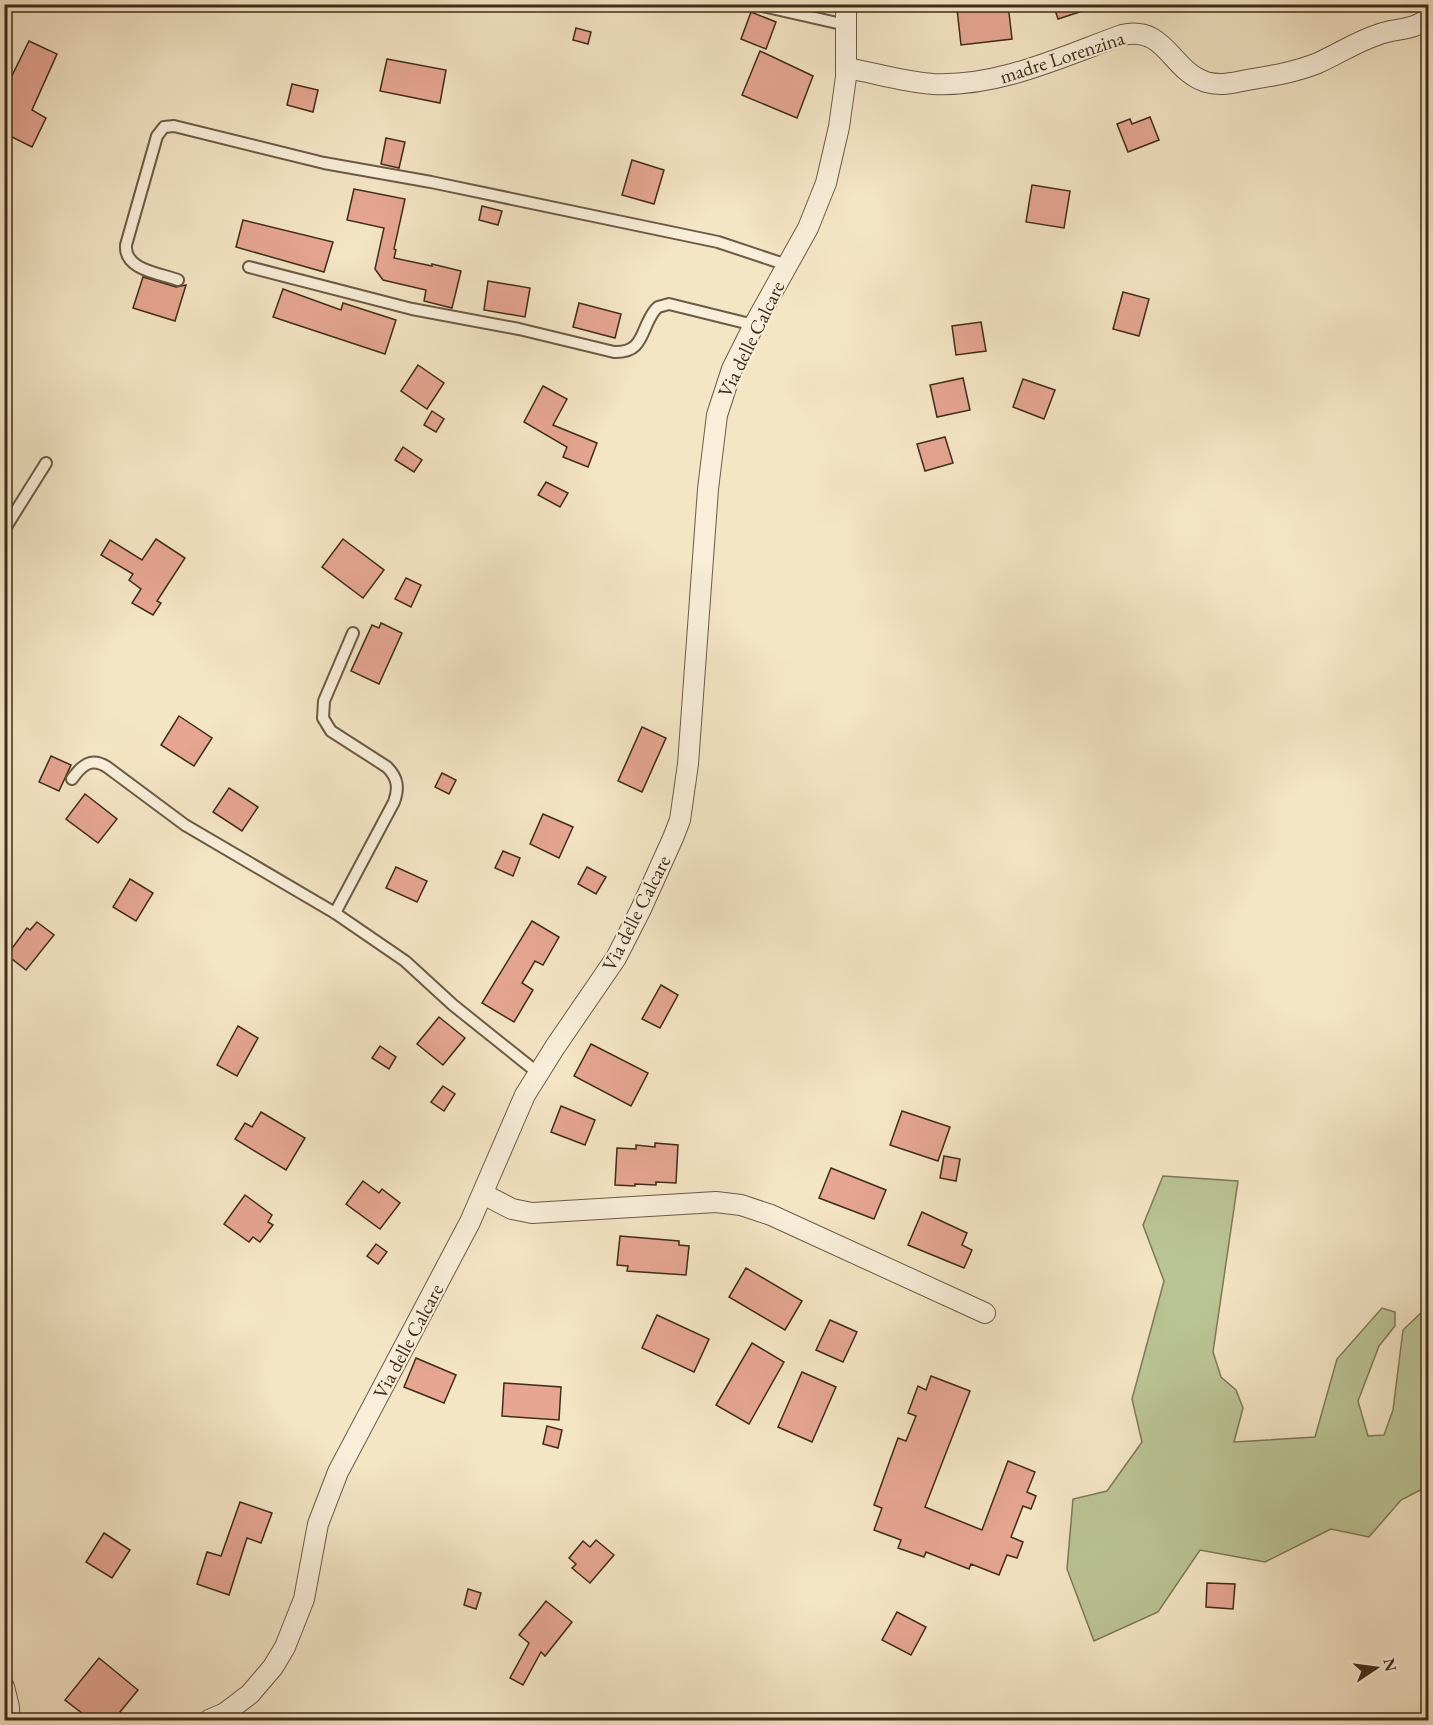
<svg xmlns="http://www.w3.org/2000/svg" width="1433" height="1725" font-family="'EB Garamond',serif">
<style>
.green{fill:#bbc595;stroke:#7e7858;stroke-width:1.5}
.building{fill:#e6a692;stroke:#402b1a;stroke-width:1.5}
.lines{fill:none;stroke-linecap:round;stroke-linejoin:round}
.lane-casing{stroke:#6d5a45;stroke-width:14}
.street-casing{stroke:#6d5a45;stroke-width:22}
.lane{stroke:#f8eed9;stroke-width:10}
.street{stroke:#f8eed9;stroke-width:20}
.labels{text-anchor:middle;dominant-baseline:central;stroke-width:4.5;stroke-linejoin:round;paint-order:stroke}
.street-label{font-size:20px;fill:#402b1a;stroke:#f8eed9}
</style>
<rect width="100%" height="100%" fill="#f4e5c5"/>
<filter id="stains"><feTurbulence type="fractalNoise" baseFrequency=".00333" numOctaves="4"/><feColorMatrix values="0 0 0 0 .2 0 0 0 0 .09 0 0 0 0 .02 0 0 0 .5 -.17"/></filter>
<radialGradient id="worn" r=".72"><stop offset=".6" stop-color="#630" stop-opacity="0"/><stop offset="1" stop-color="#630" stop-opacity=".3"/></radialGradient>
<!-- green -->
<polygon class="green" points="1163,1176 1238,1181 1213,1352 1221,1377 1236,1390 1243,1408 1234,1442 1315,1437 1337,1359 1382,1308 1395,1312 1395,1326 1379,1346 1358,1401 1368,1436 1384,1435 1393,1410 1403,1330 1421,1313 1428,1316 1428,1486 1401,1500 1369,1537 1331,1529 1265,1562 1200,1550 1158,1612 1094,1641 1067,1569 1073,1499 1107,1491 1142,1442 1132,1399 1164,1281 1143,1225"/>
<!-- building -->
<g class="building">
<polygon points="1000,4 1008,4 1012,39 961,45 957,9"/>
<polygon points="1053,4 1094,4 1095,7 1058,19"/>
<polygon points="751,12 776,22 766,49 741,39"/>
<polygon points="576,28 591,32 588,44 573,40"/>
<polygon points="29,41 57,54 32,110 46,118 32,147 4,133 4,123 10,112 4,109 4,92"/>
<polygon points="760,51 813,76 797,118 742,95"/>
<polygon points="387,59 446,70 440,103 380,91"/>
<polygon points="292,84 318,90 313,112 287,105"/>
<polygon points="1150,117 1159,140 1128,152 1117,124 1130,119 1132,124"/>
<polygon points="386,138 405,142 399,168 381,164"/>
<polygon points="632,160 664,170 654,204 622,195"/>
<polygon points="1032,185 1070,191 1064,228 1026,222"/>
<polygon points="354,189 405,199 394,249 396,250 394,258 432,266 432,264 461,271 452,308 424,301 426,290 383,280 375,269 384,228 347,220"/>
<polygon points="482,206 502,211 498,225 479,220"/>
<polygon points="243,220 333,242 324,272 236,247"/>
<polygon points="143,277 176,287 186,285 175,321 133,308"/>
<polygon points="488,281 530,288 525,317 484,310"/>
<polygon points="283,289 341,310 343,303 396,320 385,354 273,317"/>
<polygon points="1123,292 1149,299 1139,336 1113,329"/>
<polygon points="579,303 621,314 615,338 573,327"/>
<polygon points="981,322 986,351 956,355 952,326"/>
<polygon points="418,365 444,383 427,409 401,391"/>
<polygon points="963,378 970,410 937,417 930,385"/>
<polygon points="1023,379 1055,390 1044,419 1013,407"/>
<polygon points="543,386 567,399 553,425 597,443 588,467 563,457 567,447 524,422"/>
<polygon points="432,411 444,419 436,432 424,425"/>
<polygon points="945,437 953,463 925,471 917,444"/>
<polygon points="403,447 422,460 414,472 395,460"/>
<polygon points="546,482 568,493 560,507 538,495"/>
<polygon points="156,539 185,558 157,601 161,603 153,615 132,603 141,589 129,580 133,574 101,555 110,540 142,560"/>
<polygon points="343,539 384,570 363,598 322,567"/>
<polygon points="406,578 421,585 411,607 395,599"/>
<polygon points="381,623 402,633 379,684 351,671 372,625 379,628"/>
<polygon points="179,716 212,738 194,766 161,745"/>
<polygon points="642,727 666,738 642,792 618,781"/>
<polygon points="51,756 71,765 59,791 39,782"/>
<polygon points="442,773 456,780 449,794 435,787"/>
<polygon points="229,788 258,807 242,831 213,812"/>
<polygon points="85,794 117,819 98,843 66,819"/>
<polygon points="543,814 573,827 559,858 530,844"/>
<polygon points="503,851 520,858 513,876 495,868"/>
<polygon points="396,867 427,881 417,902 386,888"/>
<polygon points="587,867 606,877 596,894 578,884"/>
<polygon points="130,879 153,893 136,921 113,907"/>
<polygon points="532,921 559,937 543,965 535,961 522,983 533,990 514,1022 482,1003"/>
<polygon points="37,922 54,935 26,970 7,955 27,928 30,930"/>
<polygon points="661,985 678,995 660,1028 642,1019"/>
<polygon points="439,1017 465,1038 443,1065 417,1044"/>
<polygon points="238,1026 258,1038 237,1076 217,1065"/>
<polygon points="591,1044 648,1073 631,1106 574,1076"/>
<polygon points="380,1046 396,1057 389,1069 372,1058"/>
<polygon points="443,1086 455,1094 444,1111 431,1102"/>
<polygon points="561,1106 595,1120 585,1145 551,1132"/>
<polygon points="902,1111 950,1127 938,1161 890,1145"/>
<polygon points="261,1112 305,1138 286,1170 235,1139 245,1123 252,1127"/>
<polygon points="655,1143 678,1145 676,1183 656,1182 656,1185 635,1184 635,1186 615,1185 617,1148 636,1149 636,1145 655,1147"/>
<polygon points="944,1156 960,1159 956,1181 940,1178"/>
<polygon points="831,1168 886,1190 874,1219 819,1198"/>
<polygon points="363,1181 379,1193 382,1189 400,1203 380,1229 346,1204"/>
<polygon points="245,1195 272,1215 268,1222 273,1225 260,1242 253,1237 249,1242 224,1224"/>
<polygon points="922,1212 967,1233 962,1245 972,1250 964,1268 908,1245"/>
<polygon points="620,1236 679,1241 679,1245 689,1246 686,1275 627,1271 628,1266 617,1265"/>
<polygon points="376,1244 387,1252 378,1264 367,1256"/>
<polygon points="746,1268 802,1301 785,1330 729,1297"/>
<polygon points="657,1315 709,1339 694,1372 642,1348"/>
<polygon points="830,1320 857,1332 843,1362 816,1350"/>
<polygon points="752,1343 784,1362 749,1424 716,1405"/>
<polygon points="416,1358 456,1375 444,1403 404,1387"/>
<polygon points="802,1372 836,1387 812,1442 778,1427"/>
<polygon points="931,1376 970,1391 925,1507 982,1530 1008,1461 1035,1472 1027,1492 1036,1496 1031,1509 1023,1506 1011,1537 1023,1542 1017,1558 1007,1555 999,1575 971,1564 969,1569 926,1552 924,1557 898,1548 901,1540 874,1530 882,1508 874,1505 889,1463 898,1438 906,1441 916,1416 908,1413 918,1386 926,1390"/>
<polygon points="504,1383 561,1387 559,1420 502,1416"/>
<polygon points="547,1426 562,1430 558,1448 543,1444"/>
<polygon points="240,1502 272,1513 261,1543 247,1538 229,1595 197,1584 207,1552 221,1556"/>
<polygon points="104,1533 130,1550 112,1578 86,1562"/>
<polygon points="596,1540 614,1555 590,1583 572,1568 576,1564 569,1558 583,1541 590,1547"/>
<polygon points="1207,1583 1235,1584 1233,1609 1206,1607"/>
<polygon points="468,1589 481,1593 476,1609 464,1605"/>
<polygon points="546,1601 572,1622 545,1656 541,1652 523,1685 510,1678 529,1643 519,1635"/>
<polygon points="897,1612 926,1627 911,1655 882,1640"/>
<polygon points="99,1658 138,1690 120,1712 130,1720 91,1720 65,1700"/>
</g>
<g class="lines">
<defs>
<g id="lane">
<polyline points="754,4 846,25"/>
<path d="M 249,267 L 412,309 L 519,329 L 614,352 C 645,353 640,329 655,310 L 658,307 L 669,304 L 754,325"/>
<path d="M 178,280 C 159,273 124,270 126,245 L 157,136 L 164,127 L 174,126 L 324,163 L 431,182 L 718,242 L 787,265"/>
<polyline points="4,530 46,463"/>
<path d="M 72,779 C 82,765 91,757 107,767 L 185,825 L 335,913 L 405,961 L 453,1005 L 538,1073"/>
<path d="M 335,913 L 394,802 C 399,788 398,778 387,767 L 331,731 L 323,718 L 324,701 L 353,633"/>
</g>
<g id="street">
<path d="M 847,68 C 875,73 904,82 933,84 C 999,87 1061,57 1122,35 C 1166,25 1171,71 1206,82 C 1220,86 1233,83 1247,80 C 1271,76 1296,72 1318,63 C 1338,54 1356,42 1377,35 C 1394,28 1414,31 1428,18"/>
<polyline points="483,1194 512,1209 532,1213 716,1202 741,1205 771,1215 985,1313"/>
<polyline points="4,1687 9,1707 9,1720"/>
<polyline points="209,1720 225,1713 250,1694 273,1667 285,1647 304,1599 318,1524 338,1472 470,1222 525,1095 555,1047 616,958 641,909 673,838 680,820 688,764 708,489 717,415 732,369 754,325 808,228 826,183 839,127 846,77 846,4"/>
</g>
</defs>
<!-- lane casing -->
<use href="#lane" class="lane-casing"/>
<!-- street casing -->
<use href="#street" class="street-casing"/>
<!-- lane -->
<use href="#lane" class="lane"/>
<!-- street -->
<use href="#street" class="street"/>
</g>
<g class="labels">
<!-- street labels -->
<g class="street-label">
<text transform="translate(1062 57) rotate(-18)">madre Lorenzina</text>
<text transform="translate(751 339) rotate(-64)">Via delle Calcare</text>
<text transform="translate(636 913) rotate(-63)">Via delle Calcare</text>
<text transform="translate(408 1341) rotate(-62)">Via delle Calcare</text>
</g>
</g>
<!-- margin -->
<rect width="1433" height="1725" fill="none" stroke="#f4e5c5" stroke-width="24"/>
<rect x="6" y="6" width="1421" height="1713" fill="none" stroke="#402b1a" stroke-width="3"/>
<rect x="12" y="12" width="1409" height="1701" fill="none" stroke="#402b1a" stroke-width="1.5"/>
<!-- north arrow -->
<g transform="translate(1376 1668) rotate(77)" stroke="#f8eed9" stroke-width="4.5" paint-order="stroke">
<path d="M0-4.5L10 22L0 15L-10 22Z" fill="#402b1a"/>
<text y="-9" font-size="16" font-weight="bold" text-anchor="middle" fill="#402b1a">N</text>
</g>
<rect width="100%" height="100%" filter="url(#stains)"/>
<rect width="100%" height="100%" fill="url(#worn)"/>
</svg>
